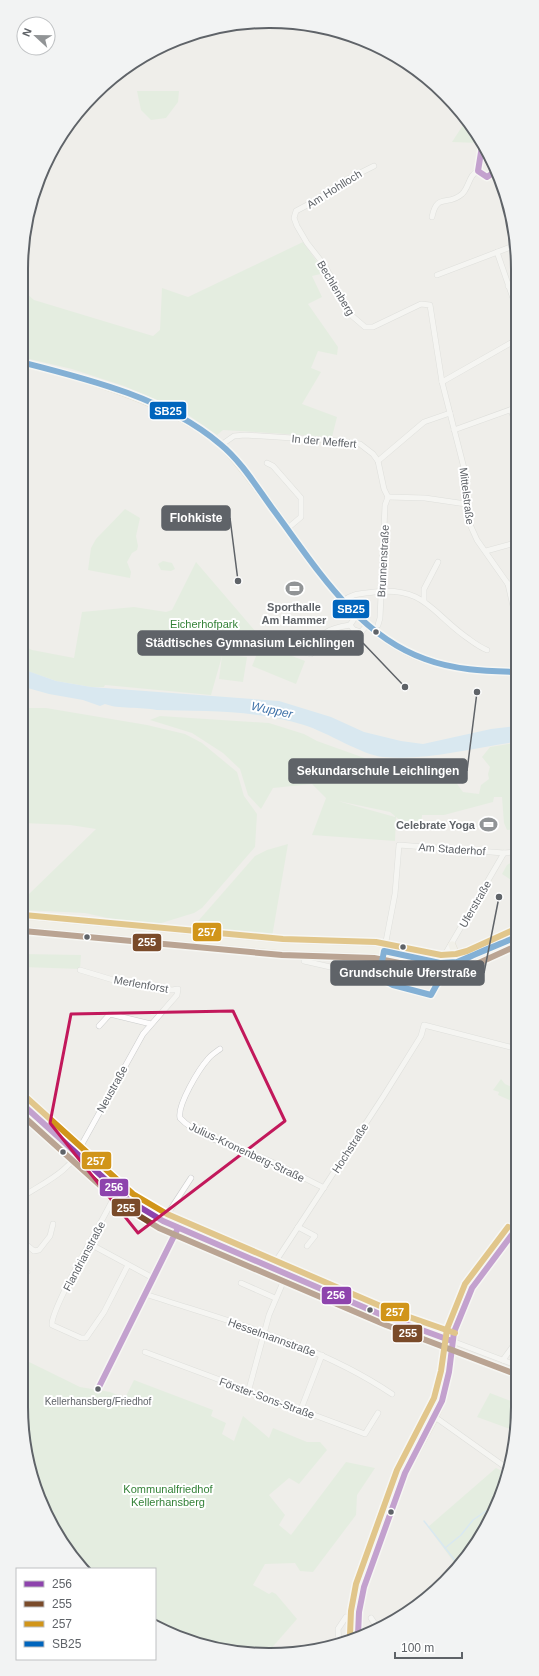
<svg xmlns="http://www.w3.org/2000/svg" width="539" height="1676" font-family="Arial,sans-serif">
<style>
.green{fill:#d8ebd6;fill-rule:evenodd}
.water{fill:#bfe0f9}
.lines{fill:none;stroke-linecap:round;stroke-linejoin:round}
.stream{stroke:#bfe0f9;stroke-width:1.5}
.minor-casing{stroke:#cbcccc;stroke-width:6}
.major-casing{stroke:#d7ceb8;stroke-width:8}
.minor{stroke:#fdfcfc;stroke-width:5}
.major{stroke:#f4f2e9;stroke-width:7}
.bus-1-casing{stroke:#fff;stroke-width:9}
.bus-2-casing{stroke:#fff;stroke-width:9}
.bus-3-casing{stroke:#fff;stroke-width:9}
.bus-4-casing{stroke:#fff;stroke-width:9}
.bus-1{stroke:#8e44ad;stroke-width:6}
.bus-2{stroke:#7a4b2a;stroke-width:6}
.bus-3{stroke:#d1951a;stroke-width:6}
.bus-4{stroke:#0065bd;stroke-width:6}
.marked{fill:none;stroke:#c2185b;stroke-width:3;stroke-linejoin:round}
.bus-dot{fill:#5f6368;stroke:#fff;stroke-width:1.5}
.labels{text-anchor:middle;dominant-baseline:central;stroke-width:4;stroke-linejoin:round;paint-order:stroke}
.bus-label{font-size:10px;fill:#5f6368;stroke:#fff}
.street-label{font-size:11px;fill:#5f6368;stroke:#fff}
.poi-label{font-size:11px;font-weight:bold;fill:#5f6368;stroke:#fff}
.park-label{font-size:11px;fill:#348238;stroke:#fff}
.water-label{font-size:12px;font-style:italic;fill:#4174aa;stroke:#fff}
.rim{fill:none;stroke:#5f6368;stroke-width:2}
.leader{fill:none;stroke:#5f6368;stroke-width:1.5}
.callout-dot{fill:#5f6368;stroke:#fff;stroke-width:1.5}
.callout{fill:#5f6368;stroke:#5f6368;stroke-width:1.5}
.callout-label{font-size:12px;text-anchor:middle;font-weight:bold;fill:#fff}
.line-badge{stroke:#fff;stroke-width:1.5}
.badge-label{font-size:11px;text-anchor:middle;font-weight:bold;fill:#fff}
</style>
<rect width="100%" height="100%" fill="#efeeea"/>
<!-- green -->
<g class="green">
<polygon points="137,91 179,91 178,102 166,118 151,120 141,110"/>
<polygon points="465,122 479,141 479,143 452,142"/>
<polygon points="303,242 325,273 312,276 322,297 308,304 338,347 337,355 318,351 311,368 321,372 302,404 337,417 332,437 223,430 217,435 181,410 124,386 72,369 25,358 26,293 34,300 153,336 160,330 162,288 188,297"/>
<polygon points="125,509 140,518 136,536 138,546 137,550 132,553 127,562 131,572 130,578 88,570 91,548 96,539"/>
<polygon points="163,561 172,563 175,569 171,571 161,570 158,564"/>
<polygon points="196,562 262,639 252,655 222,654 247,657 243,682 219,679 222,656 211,695 105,685 104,687 91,687 56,681 24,670 24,646 32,650 74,658 82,612 134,607 166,612 172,610"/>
<polygon points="261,644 305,661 296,684 252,666"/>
<polygon points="24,708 46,708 147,725 185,734 202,743 237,772 244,796 257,814 255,847 202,908 194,913 155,925 130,923 85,913 23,910 23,902 29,894 96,829 70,825 23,823"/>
<path d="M 160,716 L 269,723 L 304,734 L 317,741 L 384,765 L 431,765 L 422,782 L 455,781 L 463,792 L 479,794 L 481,785 L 489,779 L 488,774 L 490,767 L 482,757 L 490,747 L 515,743 L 515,829 L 507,830 L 504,823 L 502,797 L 494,797 L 493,802 L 444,815 L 422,815 L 421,826 L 401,821 L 396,817 L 395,841 L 312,835 L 326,798 L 312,784 L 273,788 L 261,809 L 248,795 L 240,769 L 223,753 L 192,733 L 150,720 ZM 338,801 L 390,812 L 395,816 L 395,817 Z"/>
<polygon points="288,844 272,937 187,929 199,920 255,856 267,850"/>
<polygon points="514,861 514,882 502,874 507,865"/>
<polygon points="23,954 81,955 80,969 23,967"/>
<polygon points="501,1079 505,1084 514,1088 514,1102 498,1095 499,1092 493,1090"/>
<polygon points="21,1358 80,1387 110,1392 125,1398 134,1380 213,1410 211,1416 226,1423 222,1434 234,1441 243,1416 269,1438 273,1428 307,1442 320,1442 327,1450 299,1484 289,1478 269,1495 285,1515 279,1525 291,1535 346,1462 375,1468 357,1495 356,1515 313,1572 300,1571 295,1563 265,1564 253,1585 269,1594 272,1592 276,1594 297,1619 269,1651 237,1653 159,1629 155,1626 155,1569 82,1569 40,1501 21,1406"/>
<polygon points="490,1393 513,1402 513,1430 477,1417"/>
<polygon points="496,1468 506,1473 476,1544 456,1565 428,1527"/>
</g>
<!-- water -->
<path class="water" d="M 25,670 L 56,681 L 91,687 L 279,701 L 331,717 L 364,732 L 401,741 L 423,744 L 491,729 L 515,726 L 515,742 C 471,748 426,761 383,757 C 362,755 327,732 304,725 C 257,710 206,711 157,710 C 142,707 117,709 105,704 L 100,706 L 83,700 L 49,694 L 24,687 Z"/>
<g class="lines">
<!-- stream -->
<g class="stream">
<polyline points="424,1521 457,1563"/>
<polyline points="445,1548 461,1535 473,1520 492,1507"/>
</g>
<defs>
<g id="minor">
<polyline points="482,146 478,171 487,177 496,171"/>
<polyline points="374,166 346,180 311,203 296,211 294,218 297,226 307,243 325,266 351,315 365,327 373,327 421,304 430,305 442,382 465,472 468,520 477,540 508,584 515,615"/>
<path d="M 432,217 C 437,192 448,207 462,194 C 469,188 469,174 478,171"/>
<polyline points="497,252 516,307"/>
<polyline points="437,275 516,245"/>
<polyline points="508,286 516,283"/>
<polyline points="442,382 516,340"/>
<polyline points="511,410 515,422"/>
<polyline points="454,430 515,408"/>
<polyline points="221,445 234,436 245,435 339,441 360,444 373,454 378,461 384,489 388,497"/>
<polyline points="378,461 424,422 450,413"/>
<polyline points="267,463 273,466 301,498 301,517 288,528"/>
<polyline points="388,497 425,498 466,504"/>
<polyline points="486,551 515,543"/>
<polyline points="508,584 515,584"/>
<path d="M 343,601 C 352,593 362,594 374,592 C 425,587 430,611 466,637 C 473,642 479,647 487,650"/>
<polyline points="424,601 424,589 438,562"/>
<polyline points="350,625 354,630 361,632 367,625"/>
<polyline points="378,625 380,618 385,505 388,497"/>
<path d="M 263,636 L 280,644 L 311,654 C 323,633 324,629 350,625 L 356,616"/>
<polyline points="304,961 379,978 393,985 431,995"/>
<polyline points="379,978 395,894 399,845 504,853 514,852"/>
<polyline points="435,987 440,978 457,962"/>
<polyline points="431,995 440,963 504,853"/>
<polyline points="99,1026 110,1014 151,1024"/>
<path d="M 220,1049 C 216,1052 211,1055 208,1059 C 199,1069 177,1105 180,1118 C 196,1136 240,1149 263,1158 C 284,1167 304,1178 324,1188"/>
<path d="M 117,1191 C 107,1214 50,1309 52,1325 L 81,1338 L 86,1338 L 104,1312 L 128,1265"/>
<path d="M 22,1197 C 45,1182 72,1171 82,1144 L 143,1034 L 177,995 L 178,989 L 172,990 L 120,982 L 80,970"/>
<polyline points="163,1221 191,1178"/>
<polyline points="298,1227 315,1236 307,1246"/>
<polyline points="22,1241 34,1251 39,1250 50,1236 53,1224"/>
<polyline points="90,1244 153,1278"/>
<polyline points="272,1267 383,1097 421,1036 424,1025 514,1048"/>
<polyline points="22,1268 27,1272"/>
<polyline points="241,1283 275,1298"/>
<path d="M 145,1294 C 230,1322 318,1344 392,1394"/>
<polyline points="145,1352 365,1434 378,1413"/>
<polyline points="503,1360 513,1346"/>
<path d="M 513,1364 L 452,1341 C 461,1297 488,1267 514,1232"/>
<polyline points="98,1389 178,1228"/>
<polyline points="249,1389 269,1315 287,1273"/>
<polyline points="301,1409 322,1355"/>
<polyline points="435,1417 508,1469"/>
<polyline points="371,1618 377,1627"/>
<polyline points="339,1643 338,1629 346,1617"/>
<polyline points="326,1647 345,1641"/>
</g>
<g id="major">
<path d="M 25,363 C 86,378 172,403 220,444 C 235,457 252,482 265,498 C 309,555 346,624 414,655 C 445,669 481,671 515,672"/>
<polyline points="23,923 283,947 375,950 440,963 457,962 470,958 514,938"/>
<polyline points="452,945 457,957 464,960"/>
<polyline points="22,1104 128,1200 163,1221 389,1318 452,1341 449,1372 442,1401 435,1417 405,1473 364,1587 359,1612 358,1635"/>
</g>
</defs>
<!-- minor casing -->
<use href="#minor" class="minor-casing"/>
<!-- major casing -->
<use href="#major" class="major-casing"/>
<!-- minor -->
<use href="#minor" class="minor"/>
<!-- major -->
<use href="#major" class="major"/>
<defs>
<g id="bus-1">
<polyline points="482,146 478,171 487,177 496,171"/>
<polyline points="22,1104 128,1200 163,1221 389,1318 452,1341"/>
<polyline points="98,1389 178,1228"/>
<polyline points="358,1635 359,1612 364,1587 405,1473 442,1401 449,1372 454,1332 472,1288 514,1232"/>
</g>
<g id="bus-2">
<polyline points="23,931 282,955 374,958 440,971 458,970 472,966 514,947"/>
<polyline points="22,1115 123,1206 159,1228 386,1325 510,1372"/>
</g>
<g id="bus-3">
<polyline points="24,915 283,939 376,942 441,955 456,954 467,951 511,931"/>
<polyline points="27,1098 133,1194 167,1214 392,1311 455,1333"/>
<polyline points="350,1635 351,1611 356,1584 397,1470 434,1398 441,1371 447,1329 465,1284 508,1227"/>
</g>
<g id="bus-4">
<path d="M 25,363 C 92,380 167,399 220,444 C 241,461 256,486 272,508 C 314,564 355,634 425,659 C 454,670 485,671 515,672"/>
<path d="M 514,938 C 480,953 448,959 431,995 L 393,985 L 379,978 L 384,951 L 440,963 L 457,962 Z"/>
</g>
</defs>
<!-- bus-1 casing -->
<use href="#bus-1" class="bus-1-casing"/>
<!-- bus-2 casing -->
<use href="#bus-2" class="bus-2-casing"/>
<!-- bus-3 casing -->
<use href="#bus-3" class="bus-3-casing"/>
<!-- bus-4 casing -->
<use href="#bus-4" class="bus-4-casing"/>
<!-- bus-1 -->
<use href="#bus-1" class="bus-1"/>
<!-- bus-2 -->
<use href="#bus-2" class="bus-2"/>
<!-- bus-3 -->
<use href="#bus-3" class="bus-3"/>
<!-- bus-4 -->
<use href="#bus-4" class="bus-4"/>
</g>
<!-- marked area -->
<path d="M0 0H539V1676H0ZM 233,1011 L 285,1121 L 138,1233 L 50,1123 L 71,1014 Z" fill="#efeeea" fill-opacity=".55" fill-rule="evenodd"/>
<path class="marked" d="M 233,1011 L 285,1121 L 138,1233 L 50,1123 L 71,1014 Z"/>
<!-- icons -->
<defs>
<symbol id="stadium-bare" viewBox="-9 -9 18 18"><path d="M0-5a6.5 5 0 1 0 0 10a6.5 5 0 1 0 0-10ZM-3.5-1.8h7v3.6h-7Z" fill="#919496" stroke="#fff" stroke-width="2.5" paint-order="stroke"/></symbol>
</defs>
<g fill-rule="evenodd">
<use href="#stadium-bare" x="282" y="576" width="25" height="25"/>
<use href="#stadium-bare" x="476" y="812" width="25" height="25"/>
</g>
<!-- markers -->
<g class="bus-dot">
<circle cx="376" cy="632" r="3.5"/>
<circle cx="87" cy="937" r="3.5"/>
<circle cx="403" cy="947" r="3.5"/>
<circle cx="63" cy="1152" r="3.5"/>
<circle cx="370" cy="1310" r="3.5"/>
<circle cx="98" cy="1389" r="3.5"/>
<circle cx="391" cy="1512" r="3.5"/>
</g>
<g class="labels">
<!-- bus labels -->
<g class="bus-label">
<text x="98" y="1401">Kellerhansberg/Friedhof</text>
</g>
<!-- street labels -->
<g class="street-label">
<text transform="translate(334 189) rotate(-32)">Am Hohlloch</text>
<text transform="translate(336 288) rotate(59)">Bechlenberg</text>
<text transform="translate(324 441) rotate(5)">In der Meffert</text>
<text transform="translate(467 496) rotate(83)">Mittelstraße</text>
<text transform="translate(383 561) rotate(-87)">Brunnenstraße</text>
<text transform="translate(452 849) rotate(4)">Am Staderhof</text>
<text transform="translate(475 904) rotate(-60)">Uferstraße</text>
<text transform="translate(141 984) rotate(10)">Merlenforst</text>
<text transform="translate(112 1089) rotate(-61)">Neustraße</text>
<text transform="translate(350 1148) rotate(-57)">Hochstraße</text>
<text transform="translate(247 1152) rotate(25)">Julius-Kronenberg-Straße</text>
<text transform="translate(84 1256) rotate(-62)">Flandrianstraße</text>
<text transform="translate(272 1337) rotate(20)">Hesselmannstraße</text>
<text transform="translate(267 1398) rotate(20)">Förster-Sons-Straße</text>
</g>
<!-- poi labels -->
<g class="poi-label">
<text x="294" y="607">Sporthalle<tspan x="294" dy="13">Am Hammer</tspan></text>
<text x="475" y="825" text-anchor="end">Celebrate Yoga</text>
</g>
<!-- park labels -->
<g class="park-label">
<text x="204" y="624">Eicherhofpark</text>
<text x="168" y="1489">Kommunalfriedhof<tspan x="168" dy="13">Kellerhansberg</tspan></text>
</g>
<!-- water labels -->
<g class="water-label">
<text transform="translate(272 710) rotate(12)">Wupper</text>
</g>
</g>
<!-- crop -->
<path d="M0 0H539V1676H0ZM269 28H270A241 241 0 0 1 511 269V1407A241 241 0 0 1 270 1648H269A241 241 0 0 1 28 1407V269A241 241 0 0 1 269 28Z" fill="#f2f3f3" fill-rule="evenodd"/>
<path class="rim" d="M269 28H270A241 241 0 0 1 511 269V1407A241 241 0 0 1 270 1648H269A241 241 0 0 1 28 1407V269A241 241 0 0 1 269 28Z"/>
<!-- callouts -->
<path class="leader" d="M238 581L230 518M405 687L363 643M477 692L467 771M499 897L484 973"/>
<g class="callout-dot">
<circle cx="238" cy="581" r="4"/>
<circle cx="405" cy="687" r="4"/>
<circle cx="477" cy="692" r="4"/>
<circle cx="499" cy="897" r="4"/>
</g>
<g class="callout">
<rect x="162" y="506" width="68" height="24" rx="4"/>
<rect x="138" y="631" width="225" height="24" rx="4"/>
<rect x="289" y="759" width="178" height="24" rx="4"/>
<rect x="331" y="961" width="153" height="24" rx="4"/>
</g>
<g class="callout-label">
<text x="196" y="522">Flohkiste</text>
<text x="250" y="647">Städtisches Gymnasium Leichlingen</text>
<text x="378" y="775">Sekundarschule Leichlingen</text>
<text x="408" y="977">Grundschule Uferstraße</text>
</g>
<g class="line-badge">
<rect x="149" y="401" width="38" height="19" rx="4" fill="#0065bd"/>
<rect x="332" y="599" width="38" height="20" rx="4" fill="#0065bd"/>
<rect x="192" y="922" width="30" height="20" rx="4" fill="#d1951a"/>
<rect x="132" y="933" width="30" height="19" rx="4" fill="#7a4b2a"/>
<rect x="81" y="1151" width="31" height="19" rx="4" fill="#d1951a"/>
<rect x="99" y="1178" width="30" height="19" rx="4" fill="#8e44ad"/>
<rect x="111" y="1198" width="30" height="19" rx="4" fill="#7a4b2a"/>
<rect x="321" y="1286" width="31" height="19" rx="4" fill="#8e44ad"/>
<rect x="380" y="1302" width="30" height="20" rx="4" fill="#d1951a"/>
<rect x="392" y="1324" width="31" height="19" rx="4" fill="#7a4b2a"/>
</g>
<g class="badge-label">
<text x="168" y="415">SB25</text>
<text x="351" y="613">SB25</text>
<text x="207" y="936">257</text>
<text x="147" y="946">255</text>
<text x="96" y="1165">257</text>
<text x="114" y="1191">256</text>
<text x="126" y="1212">255</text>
<text x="336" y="1299">256</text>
<text x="395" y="1316">257</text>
<text x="408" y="1337">255</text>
</g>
<!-- legend -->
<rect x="16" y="1568" width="140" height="92" fill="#ffffff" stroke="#bfc1c3"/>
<rect x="24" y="1581" width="20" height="6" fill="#8e44ad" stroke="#bfc1c3"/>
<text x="52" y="1588" font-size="12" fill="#5f6368">256</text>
<rect x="24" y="1601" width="20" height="6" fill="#7a4b2a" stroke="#bfc1c3"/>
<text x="52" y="1608" font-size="12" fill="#5f6368">255</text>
<rect x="24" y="1621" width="20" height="6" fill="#d1951a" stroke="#bfc1c3"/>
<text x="52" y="1628" font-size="12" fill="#5f6368">257</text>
<rect x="24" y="1641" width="20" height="6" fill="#0065bd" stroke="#bfc1c3"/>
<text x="52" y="1648" font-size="12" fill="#5f6368">SB25</text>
<!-- north arrow -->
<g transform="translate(36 36) rotate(292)"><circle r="19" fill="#ffffff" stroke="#bfc1c3"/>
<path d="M0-3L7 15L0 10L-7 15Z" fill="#919496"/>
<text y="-6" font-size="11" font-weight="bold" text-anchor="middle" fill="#5f6368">N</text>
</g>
<!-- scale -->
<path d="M395 1652v6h67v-6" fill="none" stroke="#5f6368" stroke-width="2"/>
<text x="401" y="1652" font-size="12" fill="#5f6368" stroke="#ffffff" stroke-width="3" paint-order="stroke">100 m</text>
</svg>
